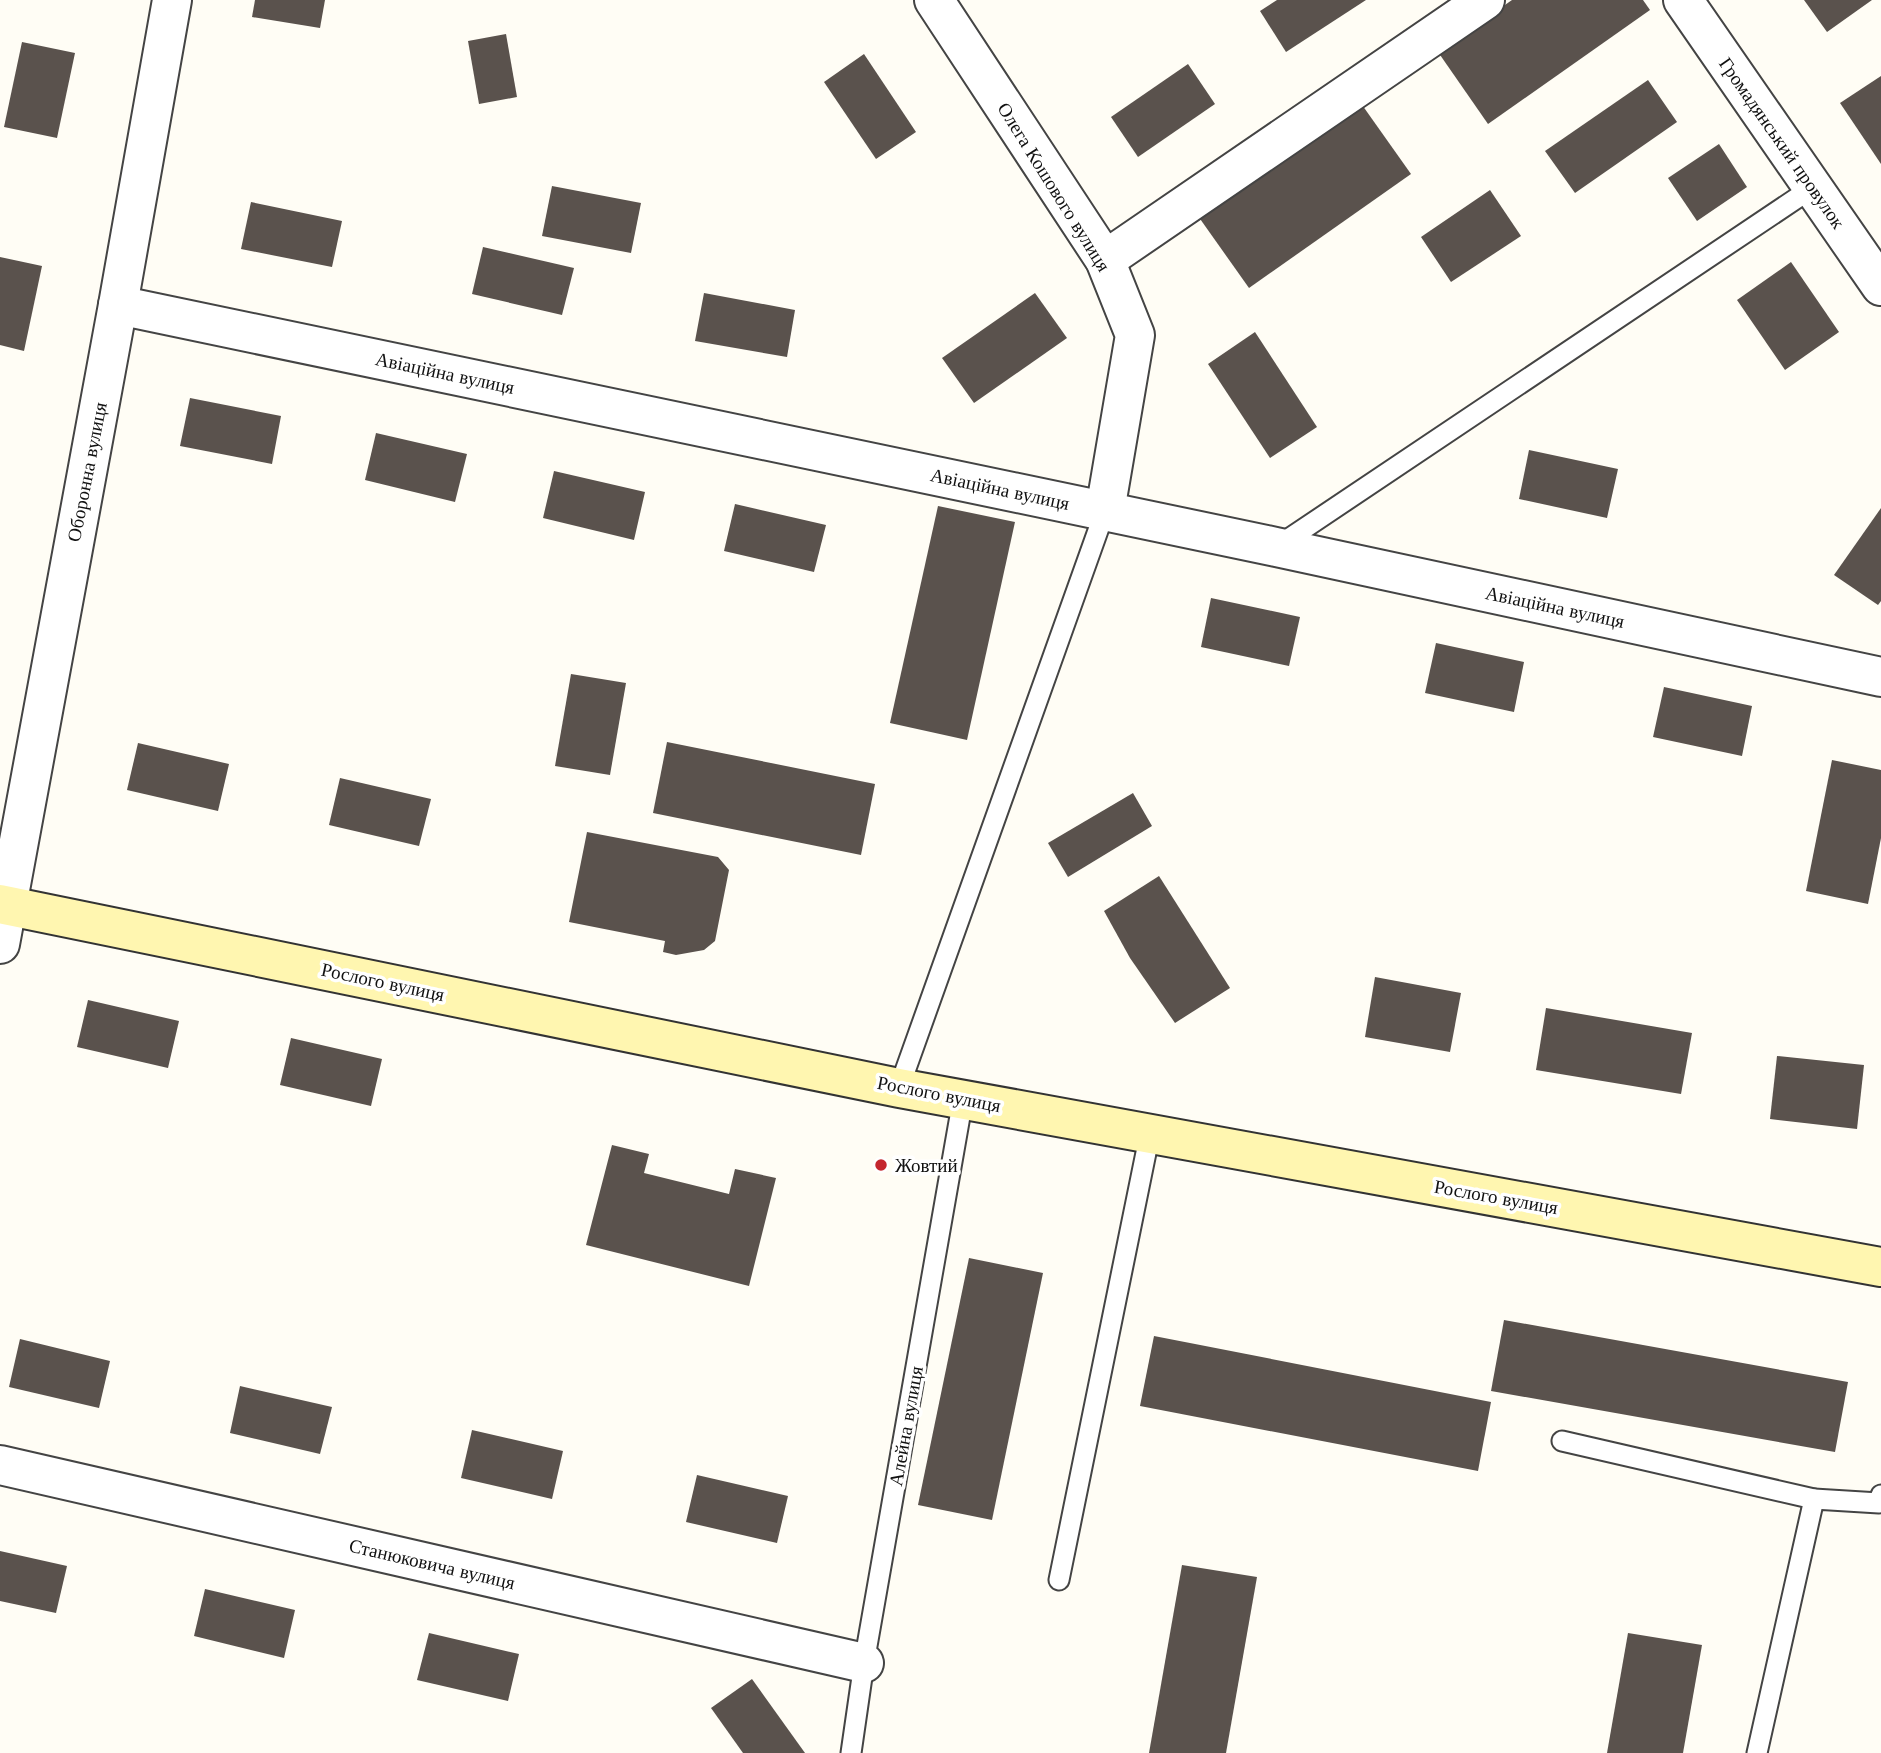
<svg xmlns="http://www.w3.org/2000/svg" width="1881" height="1753" font-family="'Libre Baskerville',serif">
<style>
.building{fill:#5a524d}
.lines{fill:none;stroke-linecap:round;stroke-linejoin:round}
.lane-casing{stroke:#444;stroke-width:23}
.street-casing{stroke:#444;stroke-width:42}
.secondary-casing{stroke:#333;stroke-width:42}
.lane{stroke:#fff;stroke-width:19}
.street{stroke:#fff;stroke-width:38}
.secondary{stroke:#fff6b0;stroke-width:38}
.poi-dot{fill:#c4262e;stroke:#fff;stroke-width:2.5}
.labels{text-anchor:middle;dominant-baseline:central;stroke-width:7;stroke-linejoin:round;paint-order:stroke}
.street-label{font-size:19px;fill:#111;stroke:#fff}
.poi-label{font-size:19px;fill:#111;stroke:#fff;text-anchor:start}
</style>
<rect width="100%" height="100%" fill="#fffdf5"/>
<!-- building -->
<g class="building">
<polygon points="255,0 325,0 320,28 252,17"/>
<polygon points="1277,0 1366,0 1286,52 1260,11"/>
<polygon points="1512,0 1643,0 1650,10 1488,124 1438,52"/>
<polygon points="1804,0 1872,0 1827,32"/>
<polygon points="506,34 517,97 479,104 468,41"/>
<polygon points="22,42 75,53 57,138 4,127"/>
<polygon points="864,54 916,132 876,159 824,82"/>
<polygon points="1188,64 1215,104 1138,157 1111,117"/>
<polygon points="1881,76 1881,164 1840,103"/>
<polygon points="1648,80 1677,122 1575,193 1545,151"/>
<polygon points="1360,102 1411,174 1249,288 1198,216"/>
<polygon points="1719,144 1747,187 1697,221 1668,178"/>
<polygon points="552,186 641,203 631,253 542,236"/>
<polygon points="1490,190 1521,236 1451,282 1421,237"/>
<polygon points="251,202 342,221 332,267 241,249"/>
<polygon points="483,247 574,268 562,315 472,294"/>
<polygon points="0,257 42,266 24,351 0,345"/>
<polygon points="1791,262 1839,332 1785,370 1737,300"/>
<polygon points="704,293 795,310 787,357 695,341"/>
<polygon points="1035,293 1067,338 974,403 942,358"/>
<polygon points="1255,332 1317,427 1270,458 1208,364"/>
<polygon points="190,398 281,416 272,464 180,446"/>
<polygon points="376,433 467,454 455,502 365,480"/>
<polygon points="1529,450 1618,469 1607,518 1519,499"/>
<polygon points="554,471 645,492 634,540 543,518"/>
<polygon points="735,504 826,525 814,572 724,551"/>
<polygon points="938,506 1015,522 967,740 890,723"/>
<polygon points="1881,508 1881,601 1878,605 1834,575"/>
<polygon points="1211,598 1300,617 1289,666 1201,647"/>
<polygon points="1436,643 1524,662 1514,712 1425,693"/>
<polygon points="571,674 626,683 610,775 555,766"/>
<polygon points="1664,687 1752,706 1742,756 1653,737"/>
<polygon points="667,742 875,784 861,855 653,813"/>
<polygon points="138,743 229,764 218,811 127,790"/>
<polygon points="1832,760 1881,770 1881,838 1868,904 1806,891"/>
<polygon points="340,778 431,799 419,846 329,825"/>
<polygon points="1133,793 1152,826 1068,877 1048,843"/>
<polygon points="587,832 718,857 729,870 715,941 704,950 676,955 663,952 665,941 569,922"/>
<polygon points="1159,876 1230,988 1175,1023 1130,958 1104,911"/>
<polygon points="1375,977 1461,993 1450,1052 1365,1037"/>
<polygon points="88,1000 179,1021 168,1068 77,1047"/>
<polygon points="1546,1008 1692,1033 1681,1094 1536,1070"/>
<polygon points="291,1038 382,1059 371,1106 280,1085"/>
<polygon points="1777,1056 1864,1065 1857,1129 1770,1119"/>
<polygon points="612,1145 649,1154 644,1173 729,1194 735,1169 776,1178 749,1286 586,1245"/>
<polygon points="969,1258 1043,1273 992,1520 918,1505"/>
<polygon points="1504,1320 1848,1382 1835,1452 1491,1391"/>
<polygon points="1154,1336 1491,1402 1478,1471 1140,1406"/>
<polygon points="20,1339 110,1361 99,1408 9,1387"/>
<polygon points="240,1386 332,1407 320,1454 230,1433"/>
<polygon points="472,1430 563,1451 552,1499 461,1478"/>
<polygon points="697,1475 788,1496 777,1543 686,1522"/>
<polygon points="0,1551 67,1566 56,1613 0,1601"/>
<polygon points="1182,1565 1257,1577 1226,1753 1149,1753"/>
<polygon points="205,1589 295,1610 284,1658 194,1636"/>
<polygon points="429,1633 519,1654 508,1701 417,1680"/>
<polygon points="1628,1633 1702,1645 1683,1753 1607,1753"/>
<polygon points="752,1679 805,1753 743,1753 711,1708"/>
</g>
<g class="lines">
<defs>
<g id="lane">
<polyline points="1278,546 1812,188"/>
<polyline points="899,1088 1105,511"/>
<polyline points="1562,1441 1814,1499"/>
<polyline points="1059,1580 1150,1133"/>
<polyline points="851,1753 864,1663 963,1099"/>
<polyline points="1757,1753 1814,1499 1879,1503 1881,1495"/>
</g>
<g id="street">
<polyline points="934,0 1105,260 1135,335 1105,511"/>
<polyline points="1683,0 1881,286"/>
<polyline points="1105,260 1485,0"/>
<polyline points="118,305 1276,547 1881,677"/>
<polyline points="0,944 118,305 172,0"/>
<polyline points="0,1465 864,1663"/>
</g>
<polyline id="secondary" points="0,904 899,1088 1881,1267"/>
</defs>
<!-- lane casing -->
<use href="#lane" class="lane-casing"/>
<!-- street casing -->
<use href="#street" class="street-casing"/>
<!-- secondary casing -->
<use href="#secondary" class="secondary-casing"/>
<!-- lane -->
<use href="#lane" class="lane"/>
<!-- street -->
<use href="#street" class="street"/>
<!-- secondary -->
<use href="#secondary" class="secondary"/>
</g>
<!-- markers -->
<circle class="poi-dot" cx="881" cy="1165" r="7"/>
<g class="labels">
<!-- street labels -->
<g class="street-label">
<text transform="translate(1782 143) rotate(55)">Громадянський провулок</text>
<text transform="translate(1054 187) rotate(58)">Олега Кошового вулиця</text>
<text transform="translate(445 373) rotate(12)">Авіаційна вулиця</text>
<text transform="translate(87 472) rotate(-79)">Оборонна вулиця</text>
<text transform="translate(1000 489) rotate(12)">Авіаційна вулиця</text>
<text transform="translate(1555 607) rotate(12)">Авіаційна вулиця</text>
<text transform="translate(383 982) rotate(12)">Рослого вулиця</text>
<text transform="translate(939 1094) rotate(11)">Рослого вулиця</text>
<text transform="translate(1496 1197) rotate(10)">Рослого вулиця</text>
<text transform="translate(906 1426) rotate(-80)">Алейна вулиця</text>
<text transform="translate(432 1564) rotate(13)">Станюковича вулиця</text>
</g>
<!-- poi labels -->
<g class="poi-label">
<text x="895" y="1165">Жовтий</text>
</g>
</g>
</svg>
